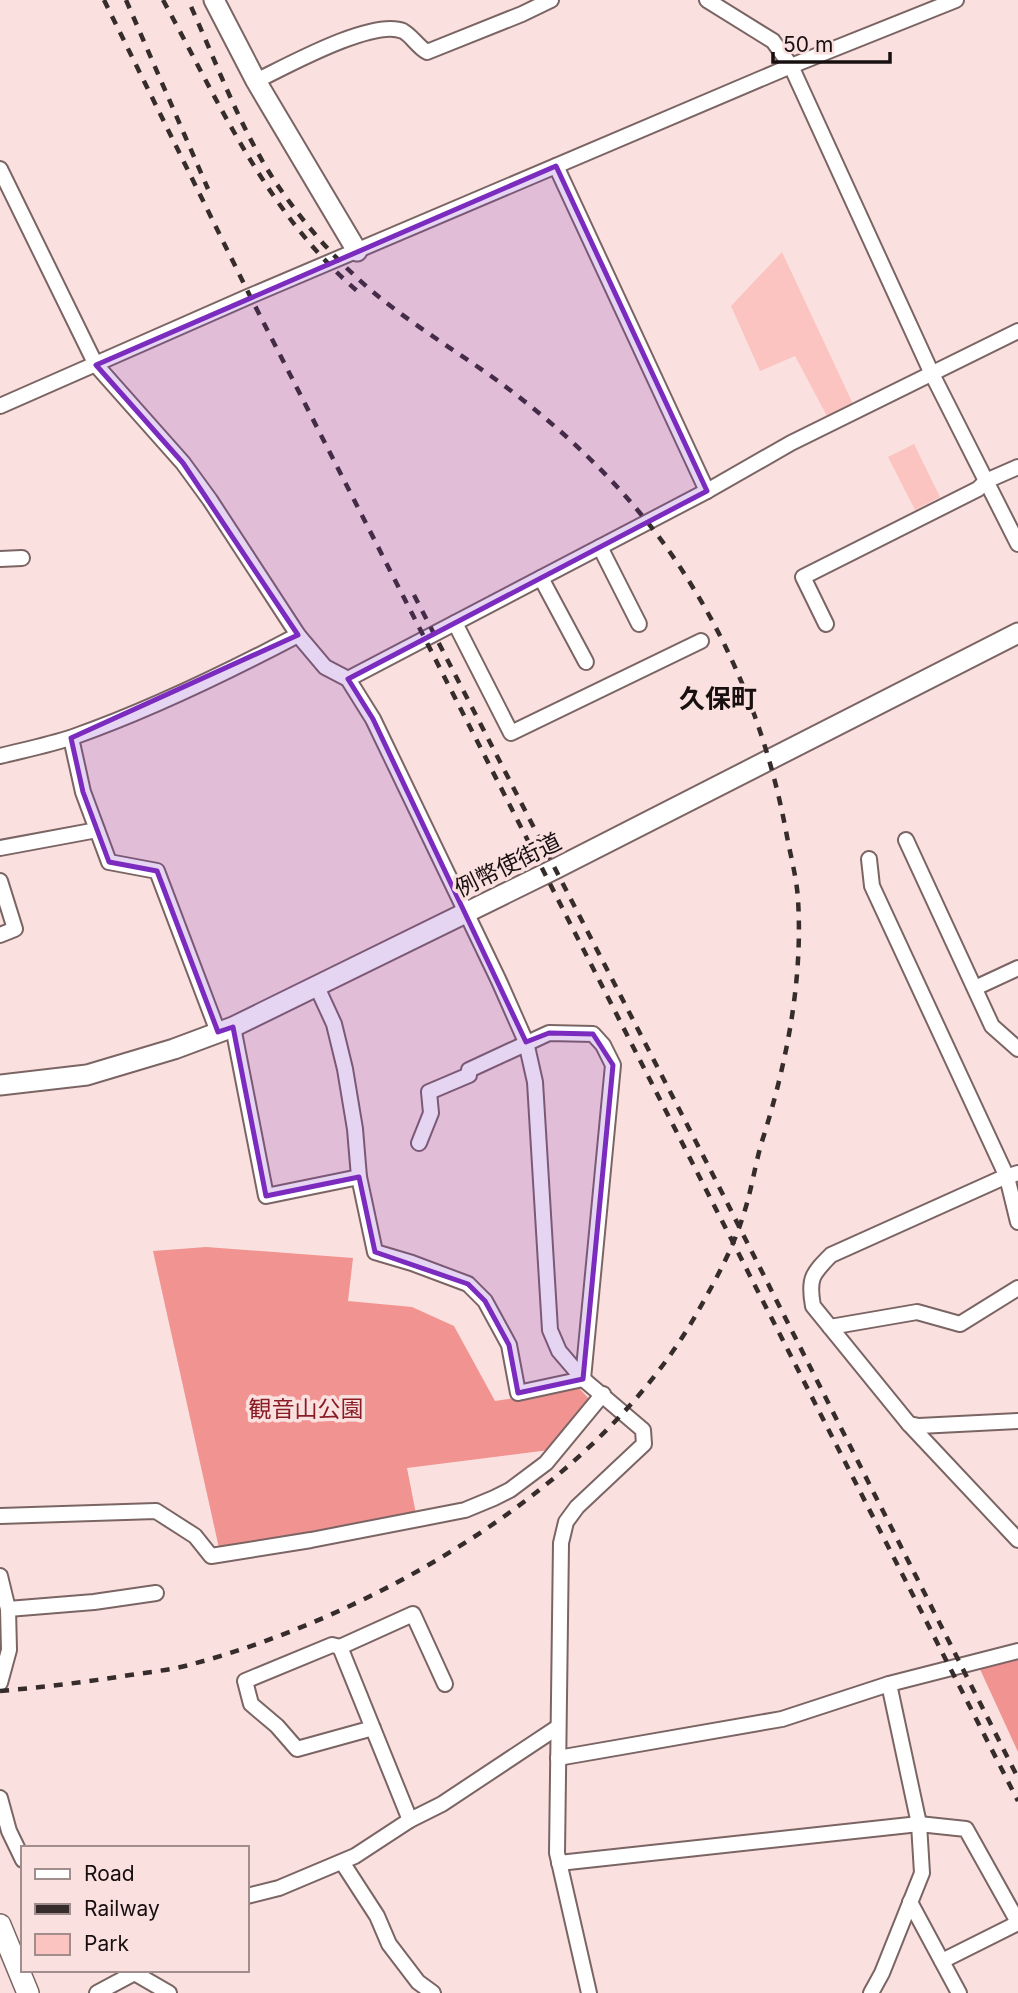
<svg xmlns="http://www.w3.org/2000/svg" width="1018" height="1993" font-family="Inter,'Noto Sans JP',sans-serif">
<style>
.green{fill:#fbc4c1}
.forest{fill:#f19390}
.lines{fill:none;stroke-linecap:round;stroke-linejoin:round}
.street-casing{stroke:#7b6564;stroke-width:18}
.secondary-casing{stroke:#7b6564;stroke-width:23}
.primary-casing{stroke:#7b6564;stroke-width:24}
.street{stroke:#fff;stroke-width:14}
.secondary{stroke:#fff;stroke-width:19}
.primary{stroke:#fff;stroke-width:21}
.rail{stroke:#362c2c;stroke-width:4.5;stroke-dasharray:9 9;stroke-linecap:butt}
.marked{fill:#7b2cbf;fill-opacity:0.2;stroke:#7b2cbf;stroke-width:5;stroke-linejoin:round}
.labels{text-anchor:middle;dominant-baseline:central;stroke-width:7;stroke-linejoin:round;paint-order:stroke}
.street-label{font-size:23px;fill:#181010;stroke:#fae1df}
.park-label{font-size:23px;fill:#891c25;stroke:#fae1df}
.quarter-label{font-size:26px;font-weight:bold;fill:#181010;stroke:#fae1df}
</style>
<rect width="100%" height="100%" fill="#fae1df"/>
<!-- green -->
<g class="green">
<polygon points="782,252 853,404 827,416 795,356 760,371 731,306"/>
<polygon points="914,444 940,497 915,510 888,457"/>
</g>
<!-- forest -->
<g class="forest">
<polygon points="206,1247 353,1258 348,1301 412,1307 454,1326 495,1401 579,1388 591,1401 549,1450 407,1468 416,1514 219,1548 153,1251"/>
<polygon points="1018,1658 1018,1752 979,1667"/>
</g>
<g class="lines">
<defs>
<g id="street">
<polyline points="707,0 773,41 791,66 932,374 1018,544"/>
<path d="M 256,81 C 285,67 373,18 403,31 C 412,36 418,47 427,52 L 522,14 L 551,0"/>
<polyline points="556,166 707,491"/>
<polyline points="0,169 96,365 183,463 210,500 298,635 325,667 348,679 373,719 499,981 526,1042 535,1082 550,1330 559,1351 583,1379 643,1430 644,1444 577,1507 566,1522 561,1543 557,1853 589,1993"/>
<polyline points="0,406 250,296 791,66 956,0"/>
<polyline points="600,547 639,624"/>
<polyline points="0,559 22,558"/>
<polyline points="541,578 586,662"/>
<polyline points="455,623 511,733 701,641"/>
<polyline points="826,624 803,577 978,489 986,481 1018,467"/>
<polyline points="348,679 707,491 791,443 1018,331"/>
<polyline points="71,738 83,792 109,862 157,871 218,1032"/>
<path d="M 0,756 C 24,750 49,745 73,737 C 150,710 226,673 298,635"/>
<polyline points="906,840 992,1026 1018,1049"/>
<polyline points="0,848 97,830"/>
<polyline points="869,859 872,886 1007,1177 1018,1222"/>
<polyline points="0,881 15,929 0,935"/>
<polyline points="317,987 334,1024 345,1069 355,1129 359,1177 375,1252 412,1263 468,1284 485,1301 509,1345 518,1393 583,1379 613,1065 603,1045 593,1034 549,1033 469,1070 469,1075 429,1092 431,1113 419,1143"/>
<polyline points="975,988 1018,968"/>
<polyline points="233,1027 266,1196 359,1177"/>
<path d="M 1018,1173 L 1000,1179 L 831,1255 C 812,1274 808,1279 813,1306 L 909,1424 L 1018,1540"/>
<polyline points="830,1327 917,1312 960,1324 1018,1288"/>
<polyline points="909,1424 919,1426 1018,1421"/>
<polyline points="0,1516 156,1511 195,1536 211,1556 311,1540 465,1510 494,1498 510,1490 546,1463 603,1394"/>
<polyline points="0,1576 8,1609 9,1650 0,1683"/>
<polyline points="8,1609 94,1602 156,1593"/>
<polyline points="340,1647 413,1614 445,1684"/>
<polyline points="373,1728 297,1749 277,1726 251,1704 245,1681 332,1645 340,1647 410,1820"/>
<polyline points="558,1758 782,1719 889,1684 1018,1651"/>
<polyline points="0,1798 9,1831 23,1860"/>
<polyline points="342,1862 377,1916 389,1944 418,1982 433,1993"/>
<polyline points="559,1863 919,1824 966,1829 1018,1922"/>
<polyline points="247,1896 279,1888 355,1856 410,1820 442,1804 558,1727"/>
<polyline points="910,1902 959,1993"/>
<polyline points="942,1961 1018,1923"/>
<polyline points="131,1971 169,1993"/>
<polyline points="97,1993 140,1970"/>
<polyline points="871,1993 882,1973 922,1873 919,1824 889,1684"/>
</g>
<g id="secondary">
<polyline points="214,0 256,81 357,251"/>
<polyline points="0,1085 87,1075 174,1049 233,1027 555,869 1018,633"/>
</g>
<polyline id="primary" points="0,1925 28,1993"/>
</defs>
<!-- street casing -->
<use href="#street" class="street-casing"/>
<!-- secondary casing -->
<use href="#secondary" class="secondary-casing"/>
<!-- primary casing -->
<use href="#primary" class="primary-casing"/>
<!-- street -->
<use href="#street" class="street"/>
<!-- secondary -->
<use href="#secondary" class="secondary"/>
<!-- primary -->
<use href="#primary" class="primary"/>
<!-- rail -->
<g class="rail">
<polyline points="104,0 250,296 1018,1801"/>
<polyline points="126,0 208,189"/>
<path d="M 163,0 C 220,104 269,218 362,295"/>
<polyline points="414,595 710,1169 1018,1778"/>
<path d="M 0,1691 C 44,1687 87,1682 130,1675 C 150,1672 170,1670 189,1665 C 377,1615 599,1486 697,1313 C 714,1283 733,1249 743,1216 C 752,1190 755,1162 764,1135 C 787,1061 803,979 798,900 C 797,881 792,861 788,842 C 772,751 741,665 692,586 C 645,508 579,442 506,387 C 455,349 399,318 353,274 C 324,247 298,215 276,183 C 239,127 216,61 188,0"/>
</g>
</g>
<!-- marked area -->
<path class="marked" d="M 556,166 L 707,491 L 348,679 L 373,719 L 526,1042 L 549,1033 L 593,1034 L 613,1065 L 583,1379 L 518,1393 L 509,1345 L 485,1301 L 468,1284 L 375,1252 L 359,1177 L 266,1196 L 233,1027 L 218,1032 L 157,871 L 109,862 L 83,792 L 71,738 L 298,635 L 183,463 L 96,365 Z"/>
<g class="labels">
<!-- street labels -->
<g class="street-label">
<text transform="translate(508 865) rotate(-26)">例幣使街道</text>
</g>
<!-- park labels -->
<g class="park-label">
<text x="306" y="1409">観音山公園</text>
</g>
<!-- quarter labels -->
<g class="quarter-label">
<text x="718" y="698">久保町</text>
</g>
</g>
<!-- legend -->
<rect x="21" y="1846" width="228" height="126" fill="#fae1df" stroke="#a08d8c" stroke-width="2"/>
<rect x="35" y="1869" width="35" height="10" fill="#ffffff" stroke="#a08d8c" stroke-width="2"/>
<text x="84" y="1881" font-size="21" fill="#181010">Road</text>
<rect x="35" y="1904" width="35" height="10" fill="#362c2c" stroke="#a08d8c" stroke-width="2"/>
<text x="84" y="1916" font-size="21" fill="#181010">Railway</text>
<rect x="35" y="1934" width="35" height="21" fill="#fbc4c1" stroke="#a08d8c" stroke-width="2"/>
<text x="84" y="1951" font-size="21" fill="#181010">Park</text>
<!-- scale -->
<path d="M773 52v10h117v-10" fill="none" stroke="#181010" stroke-width="3.5"/>
<text x="783" y="52" font-size="21" fill="#181010" stroke="#fae1df" stroke-width="5" paint-order="stroke">50 m</text>
</svg>
